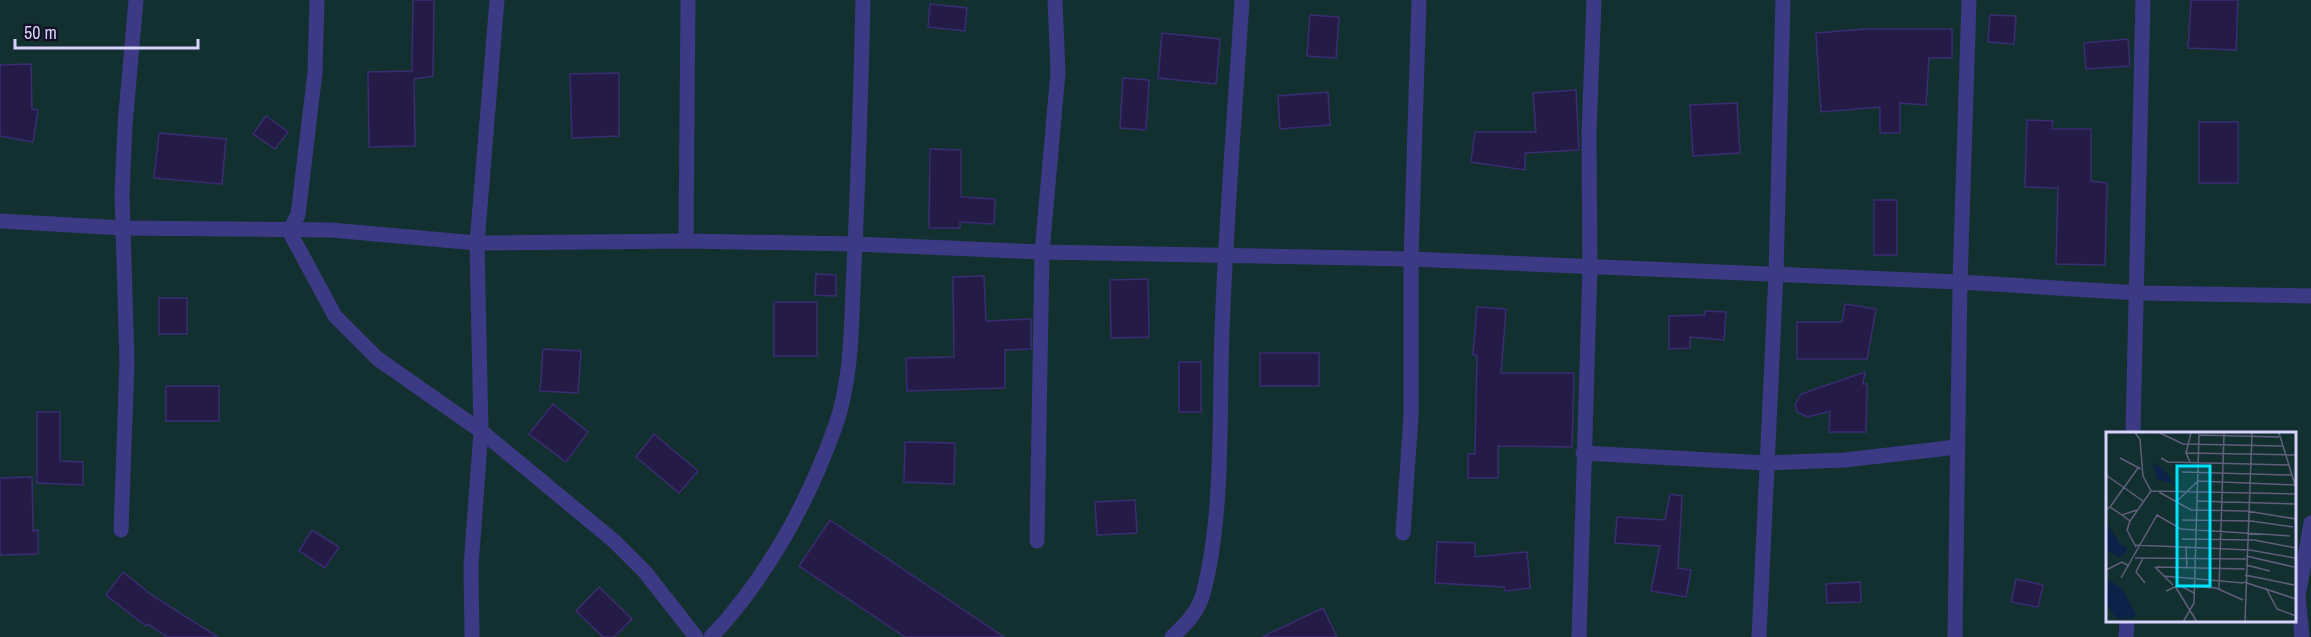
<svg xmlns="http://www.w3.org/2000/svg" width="2311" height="637" font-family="'Archivo Narrow',sans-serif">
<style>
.grass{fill:#12302f;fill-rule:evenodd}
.building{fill:#241b47;stroke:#3b2d73;stroke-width:1.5}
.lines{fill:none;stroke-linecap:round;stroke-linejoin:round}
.street{stroke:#3d3a85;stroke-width:15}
.inset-road{fill:none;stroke:#625e7d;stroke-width:1.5}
.view{fill:#00e5ff;fill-opacity:0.15;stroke:#00e5ff;stroke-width:3}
.inset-edge{fill:none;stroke:#d9d4ff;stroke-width:3}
</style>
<rect width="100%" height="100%" fill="#130f26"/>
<!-- grass -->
<path class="grass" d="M 0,0 L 2311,0 L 2311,637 L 0,637 ZM 2107,433 L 2294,433 L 2294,620 L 2107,620 Z"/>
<!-- building -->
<g class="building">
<polygon points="413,0 434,0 433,76 414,79 415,146 369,147 368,72 412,71"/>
<polygon points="2191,0 2238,0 2236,50 2188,48"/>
<polygon points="930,4 967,8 965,31 928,27"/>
<polygon points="1310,15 1339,17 1336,58 1307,56"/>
<polygon points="1990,15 2016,16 2014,44 1988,42"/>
<polygon points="1866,29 1952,29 1952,58 1929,58 1926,105 1900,103 1900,133 1880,133 1880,107 1821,112 1816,33"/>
<polygon points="1162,33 1220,39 1216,84 1158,78"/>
<polygon points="2128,39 2130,66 2086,69 2084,43"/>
<polygon points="31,64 32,109 38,110 33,142 0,136 0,65"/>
<polygon points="619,73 619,136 572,138 570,74"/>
<polygon points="1123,78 1149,80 1146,130 1120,128"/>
<polygon points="1576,90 1579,150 1525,153 1525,170 1471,162 1475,132 1536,132 1533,93"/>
<polygon points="1328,92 1330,125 1280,129 1278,96"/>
<polygon points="1737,103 1740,153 1693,156 1690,105"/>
<polygon points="266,116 288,132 275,149 253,134"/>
<polygon points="2027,120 2053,121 2052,129 2091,129 2091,181 2107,183 2105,265 2056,264 2058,188 2025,187"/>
<rect x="2199" y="122" width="39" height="61"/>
<polygon points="159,133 226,139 222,184 154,178"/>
<polygon points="930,149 961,150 961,197 995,199 994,224 960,222 960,228 929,228"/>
<rect x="1874" y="200" width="23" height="55"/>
<polygon points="816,274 836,275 836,296 815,295"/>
<polygon points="984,276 986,321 1031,319 1031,349 1005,350 1005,388 907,391 906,358 954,357 953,277"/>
<polygon points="1148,279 1149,337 1111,338 1110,280"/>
<rect x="159" y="298" width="28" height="36"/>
<rect x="774" y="302" width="43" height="54"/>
<polygon points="1845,304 1876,309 1867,359 1797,359 1797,322 1842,322"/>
<polygon points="1477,307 1506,309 1501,373 1574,373 1572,447 1498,446 1498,478 1468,478 1468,454 1475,454 1477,355 1473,355"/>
<polygon points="1705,311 1726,312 1724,340 1690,337 1690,348 1669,349 1669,316 1705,315"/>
<polygon points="543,349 581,351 578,393 540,391"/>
<rect x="1260" y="353" width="59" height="33"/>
<rect x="1179" y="362" width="22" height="50"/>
<polygon points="1865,372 1863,384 1867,384 1866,432 1829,432 1830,411 1808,417 1797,412 1795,405 1801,394"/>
<rect x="166" y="386" width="53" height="35"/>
<polygon points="553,404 588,432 566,462 529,434"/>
<polygon points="37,412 60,412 60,461 83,462 83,485 37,483"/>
<polygon points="654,434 698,471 679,493 636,457"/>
<polygon points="905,442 955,443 954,484 904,482"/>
<polygon points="32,477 33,531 38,530 38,554 0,555 0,478"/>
<polygon points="1670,494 1682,496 1678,568 1691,570 1686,597 1651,591 1660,546 1615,543 1617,517 1665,520"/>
<polygon points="1135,500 1137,533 1097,535 1095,502"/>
<polygon points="830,520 1004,637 905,637 799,566"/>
<polygon points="312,530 339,547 325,568 299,551"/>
<polygon points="1437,542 1475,543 1475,557 1527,552 1530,588 1505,591 1504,587 1435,583"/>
<polygon points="123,572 153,596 218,637 167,637 148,624 146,626 106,595"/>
<polygon points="2016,579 2043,585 2038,607 2011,602"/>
<polygon points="1860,582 1861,602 1827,603 1826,584"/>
<polygon points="599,587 632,619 614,637 603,637 576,611"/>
<polygon points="1323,608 1337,637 1262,637"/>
</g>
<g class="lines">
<!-- street -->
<g class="street">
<polyline points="317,0 315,72 298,215 289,231 335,316 378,359 481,431 614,541 645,572 696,637"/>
<polyline points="0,221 123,228 331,230 477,243 686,241 855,244 1042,252 1411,259 1960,282 2138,293 2311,296"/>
<polyline points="686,241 688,0"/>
<polyline points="2133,433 2143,0"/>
<polyline points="1583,453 1766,463 1845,460 1957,447"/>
<polyline points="121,530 127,363 122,194 125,125 136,0"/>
<polyline points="1403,533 1411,415 1411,259 1419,0"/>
<polyline points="1037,541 1042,252 1058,72 1055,0"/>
<polyline points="472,637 471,566 481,431 477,243 497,0"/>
<path d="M 711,637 C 766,579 808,503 835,427 C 853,377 851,321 854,269 C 858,179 861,90 863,0"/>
<path d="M 1172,637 C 1185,625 1198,612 1203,594 C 1224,515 1219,414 1222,331 C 1226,221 1235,110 1242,0"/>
<polyline points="1579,637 1590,267 1589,134 1594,0"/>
<polyline points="1759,637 1776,274 1783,0"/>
<polyline points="1955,637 1960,282 1969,0"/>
<polyline points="2126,637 2127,620"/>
<polyline points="2302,637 2298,596 2311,523"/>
</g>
</g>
<!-- overview -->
<g transform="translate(2106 432)">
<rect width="190" height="190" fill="#130f26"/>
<path d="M 0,1 L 190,1 L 190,190 L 0,190 Z" fill="#12302f"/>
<path d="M 47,31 L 58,38 L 69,52 L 51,48 ZM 0,90 L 14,112 L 21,116 L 20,121 L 13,125 L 0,118 ZM 3,147 L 17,158 L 30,183 L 27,186 L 12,187 L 4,178 L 0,168 Z" fill="#0c2248"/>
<path class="inset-road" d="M 29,1 L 34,7 L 37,44 L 45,59 L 190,62M 54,1 L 77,12 L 176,14M 173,1 L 190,56M 80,21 L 190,23M 14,26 L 35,37M 55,26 L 62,30 L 182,33M 84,30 L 80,21 L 85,1M 76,40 L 186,43M 0,43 L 37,69M 53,60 L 85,78 L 141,79 L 190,87M 91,69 L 190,72M 70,70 L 92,49 L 190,53M 4,75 L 32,36M 0,78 L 4,75 L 16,83 L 31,78M 16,83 L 24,89 L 21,98 L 30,115M 76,88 L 145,89 L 187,95M 24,89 L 45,59M 76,107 L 148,108 L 190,116M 29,113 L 144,118 L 189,126M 80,116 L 81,135M 140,124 L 188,135M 29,126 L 140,127M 37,126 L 30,140 L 39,151M 140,133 L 164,139M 49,135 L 67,153M 50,135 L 139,137M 0,138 L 16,130 L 23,134M 139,143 L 188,153M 57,144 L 138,151M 15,146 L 51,83 L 75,97 L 184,104M 138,150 L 190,167M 69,154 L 91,190M 79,154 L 110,156 L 137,168M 160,156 L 171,177 L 190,184M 113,157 L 118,2M 60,159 L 73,153 L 88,161M 77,190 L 88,171 L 93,3 L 173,5M 139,190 L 146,1"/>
<path class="view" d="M 71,34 L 104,34 L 104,154 L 71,154 Z"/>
<rect width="190" height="190" class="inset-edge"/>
</g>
<!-- scale -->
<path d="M15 39v9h183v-9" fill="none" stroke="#d9d4ff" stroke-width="3"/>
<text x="24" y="39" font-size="18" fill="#d9d4ff" stroke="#130f26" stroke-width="4.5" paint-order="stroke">50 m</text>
</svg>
